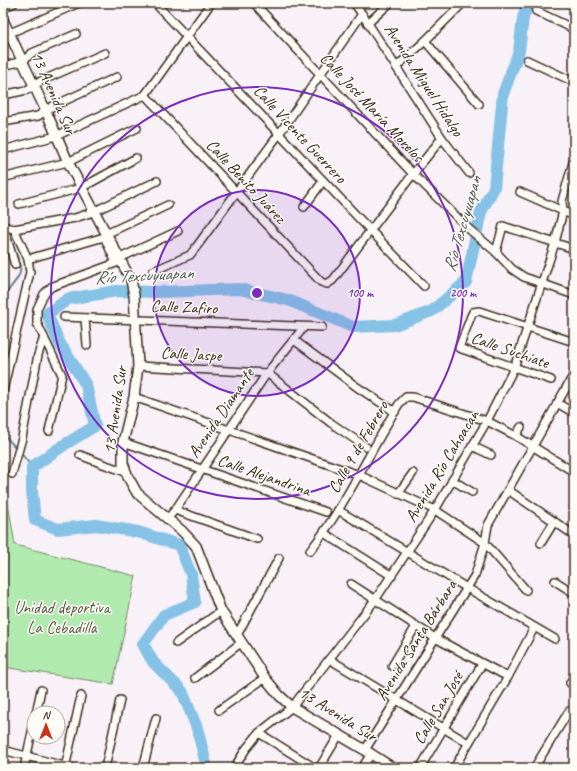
<svg xmlns="http://www.w3.org/2000/svg" width="577" height="771" font-family="Caveat,sans-serif">
<style>
.green{fill:#b0eaaf;stroke:#768a66}
.lines{fill:none;stroke-linecap:round;stroke-linejoin:round}
.stream{stroke:#688596;stroke-width:2}
.river{stroke:#86c2e6;stroke-width:12}
.minor-casing{stroke:#3b2a1e;stroke-width:10}
.tertiary-casing{stroke:#3b2a1e;stroke-width:12}
.minor{stroke:#fdfcf7;stroke-width:7}
.tertiary{stroke:#fdfcf7;stroke-width:9}
.ring{fill:none;stroke:#7b2cbf;stroke-width:2}
.labels{text-anchor:middle;dominant-baseline:central;stroke-width:3;stroke-linejoin:round;paint-order:stroke}
.street-label{font-size:17px;fill:#3b2a1e;stroke:#fdfcf7}
.park-label{font-size:17px;fill:#585a42;stroke:#fdfcf7}
.water-label{font-size:18px;font-style:italic;fill:#52585a;stroke:#fdfcf7}
.centre{fill:#7b2cbf;stroke:#fdfcf7;stroke-width:2}
.ring-label{font-size:12px;text-anchor:middle;font-weight:bold;fill:#7b2cbf;stroke:#fdfcf7;stroke-width:3;stroke-linejoin:round;paint-order:stroke}
</style>
<rect width="100%" height="100%" fill="#f8f1f7"/>
<filter id="ink" filterUnits="userSpaceOnUse"><feTurbulence type="fractalNoise" baseFrequency=".025" numOctaves="2"/><feDisplacementMap in="SourceGraphic" scale="8" xChannelSelector="R" yChannelSelector="G"/><feConvolveMatrix kernelMatrix="1 2 1 2 8 2 1 2 1" color-interpolation-filters="sRGB"/></filter>
<g filter="url(#ink)">
<!-- green -->
<polygon class="green" points="3,477 4,478 15,545 136,576 113,684 3,667"/>
<g class="lines">
<!-- stream -->
<g class="stream">
<polyline points="3,211 5,219"/>
<path d="M 3,297 C 22,272 26,275 12,245"/>
<polyline points="3,434 17,449"/>
<polyline points="20,452 32,467"/>
</g>
<!-- river -->
<polyline class="river" points="204,768 206,764 197,728 182,691 153,662 143,644 164,615 195,602 191,574 179,545 138,532 96,525 58,529 35,520 32,492 32,467 64,445 95,426 86,385 59,342 47,314 68,299 117,291 159,292 239,289 288,300 353,327 395,325 432,311 466,282 481,212 494,188 503,94 519,51 523,18 528,3"/>
<defs>
<g id="minor">
<polyline points="155,3 371,231 424,286"/>
<polyline points="254,3 413,174 470,230 496,252 512,269 524,277 574,295"/>
<polyline points="354,3 362,14 442,138 469,173"/>
<polyline points="3,8 14,3"/>
<polyline points="536,11 574,29"/>
<polyline points="368,23 390,3"/>
<polyline points="3,36 79,3"/>
<polyline points="425,41 479,104"/>
<polyline points="527,60 574,82"/>
<polyline points="3,66 23,61 32,53 76,34"/>
<polyline points="396,67 425,41 463,3"/>
<polyline points="3,95 27,90 41,81 105,53"/>
<polyline points="145,95 321,282 327,284 333,280 413,174 442,138"/>
<polyline points="3,122 38,116 53,106 117,77"/>
<polyline points="3,150 56,136 145,95 211,3"/>
<polyline points="6,177 68,162 137,128"/>
<polyline points="520,192 574,216"/>
<polyline points="19,204 81,188 136,158"/>
<polyline points="304,207 323,181"/>
<polyline points="3,225 15,265"/>
<polyline points="3,226 14,229 75,218 93,212 157,181"/>
<polyline points="496,252 503,226 574,249"/>
<polyline points="120,258 178,231"/>
<polyline points="28,259 104,237 106,234 168,205"/>
<polyline points="153,271 190,255 197,246 279,134 362,14"/>
<polyline points="64,317 322,327"/>
<polyline points="85,318 87,345"/>
<polyline points="294,340 357,387 395,412"/>
<polyline points="138,366 267,373 331,423 366,447"/>
<polyline points="551,380 459,348 471,316 473,312 479,311 574,342"/>
<polyline points="3,391 30,272 28,259 14,229"/>
<polyline points="134,397 359,475 435,510 485,543 526,590"/>
<polyline points="557,403 574,413"/>
<polyline points="49,431 62,375 37,323 37,309 44,294 51,287 116,263 106,241"/>
<polyline points="516,436 521,427"/>
<polyline points="123,442 326,512"/>
<polyline points="472,446 491,455"/>
<polyline points="80,455 103,464 126,472"/>
<polyline points="12,474 22,438 38,355 44,337"/>
<polyline points="452,480 472,492"/>
<polyline points="508,490 574,535"/>
<polyline points="398,494 413,473"/>
<polyline points="175,510 257,539"/>
<polyline points="338,510 467,588 555,639"/>
<polyline points="167,519 175,510 267,373 304,327"/>
<polyline points="324,533 392,576"/>
<polyline points="541,543 554,522"/>
<path d="M 310,551 C 345,506 369,453 399,404 L 406,397 L 413,397 L 487,421 L 516,436 L 574,472"/>
<polyline points="555,581 574,593"/>
<polyline points="351,584 435,638 508,677"/>
<polyline points="237,635 279,558"/>
<polyline points="176,643 221,611"/>
<polyline points="329,659 468,743"/>
<polyline points="392,666 416,626"/>
<polyline points="195,678 242,642"/>
<polyline points="570,683 574,676"/>
<polyline points="219,710 265,678"/>
<polyline points="36,713 41,690"/>
<polyline points="259,733 315,768"/>
<polyline points="3,750 72,768"/>
<polyline points="365,750 475,575 485,543 488,525 574,374"/>
<polyline points="24,768 34,723"/>
<polyline points="65,768 81,696"/>
<polyline points="105,768 120,700"/>
<polyline points="143,768 156,718"/>
<polyline points="234,768 246,749 259,733 292,707 375,600 435,510 487,421 514,368 555,243 563,211 562,201 574,159"/>
<polyline points="319,768 339,735"/>
<polyline points="362,768 371,754"/>
<polyline points="420,768 482,664"/>
<polyline points="454,768 508,677 534,628"/>
<polyline points="534,768 569,711"/>
</g>
<polyline id="tertiary" points="3,20 46,111 68,162 131,280 134,295 138,366 134,397 123,442 123,463 128,477 137,493 182,531 196,546 221,611 265,678 279,695 292,707 365,750 393,768"/>
</defs>
<!-- minor casing -->
<use href="#minor" class="minor-casing"/>
<!-- tertiary casing -->
<use href="#tertiary" class="tertiary-casing"/>
<!-- minor -->
<use href="#minor" class="minor"/>
<!-- tertiary -->
<use href="#tertiary" class="tertiary"/>
</g>
</g>
<!-- distance rings -->
<circle cx="257" cy="293" r="103" fill="#7b2cbf" fill-opacity=".12"/>
<g class="ring">
<circle cx="257" cy="293" r="103"/>
<circle cx="257" cy="293" r="206"/>
</g>
<g class="labels">
<!-- street labels -->
<g class="street-label">
<text transform="translate(424 80) rotate(57)">Avenida Miguel Hidalgo</text>
<text transform="translate(54 93) rotate(66)">13 Avenida Sur</text>
<text transform="translate(372 107) rotate(47)">Calle José María Morelos</text>
<text transform="translate(300 134) rotate(47)">Calle Vicente Guerrero</text>
<text transform="translate(246 181) rotate(47)">Calle Benito Juárez</text>
<text transform="translate(184 307) rotate(2)">Calle Zafiro</text>
<text transform="translate(510 350) rotate(19)">Calle Suchiate</text>
<text transform="translate(191 354) rotate(3)">Calle Jaspe</text>
<text transform="translate(115 410) rotate(-82)">13 Avenida Sur</text>
<text transform="translate(221 413) rotate(-56)">Avenida Diamante</text>
<text transform="translate(358 447) rotate(-60)">Calle 9 de Febrero</text>
<text transform="translate(442 466) rotate(-59)">Avenida Río Cahoacan</text>
<text transform="translate(264 475) rotate(19)">Calle Alejandrina</text>
<text transform="translate(416 640) rotate(-58)">Avenida Santa Bárbara</text>
<text transform="translate(438 708) rotate(-59)">Calle San José</text>
<text transform="translate(338 714) rotate(32)">13 Avenida Sur</text>
</g>
<!-- park labels -->
<g class="park-label">
<text x="62" y="607">Unidad deportiva<tspan x="62" dy="20">La Cebadilla</tspan></text>
</g>
<!-- water labels -->
<g class="water-label">
<text transform="translate(462 224) rotate(-74)">Río Texcuyuapan</text>
<text transform="translate(144 275) rotate(-3)">Río Texcuyuapan</text>
</g>
</g>
<circle cx="257" cy="293" r="6" class="centre"/>
<g class="ring-label">
<text x="360" y="297">100 m</text>
<text x="463" y="297">200 m</text>
</g>
<!-- margin -->
<rect width="577" height="771" fill="none" stroke="#fdfcf7" stroke-width="16"/>
<rect x="8" y="8" width="561" height="755" fill="none" stroke="#3b2a1e" stroke-width="1.5" filter="url(#ink)"/>
<!-- north arrow -->
<g transform="translate(46 725)"><circle r="19" fill="#fdfcf7" stroke="#afa8a0"/>
<path d="M0-3L7 15L0 10L-7 15Z" fill="#c8321e"/>
<text y="-6" font-size="11" font-weight="bold" text-anchor="middle" fill="#3b2a1e">N</text>
</g>
</svg>
